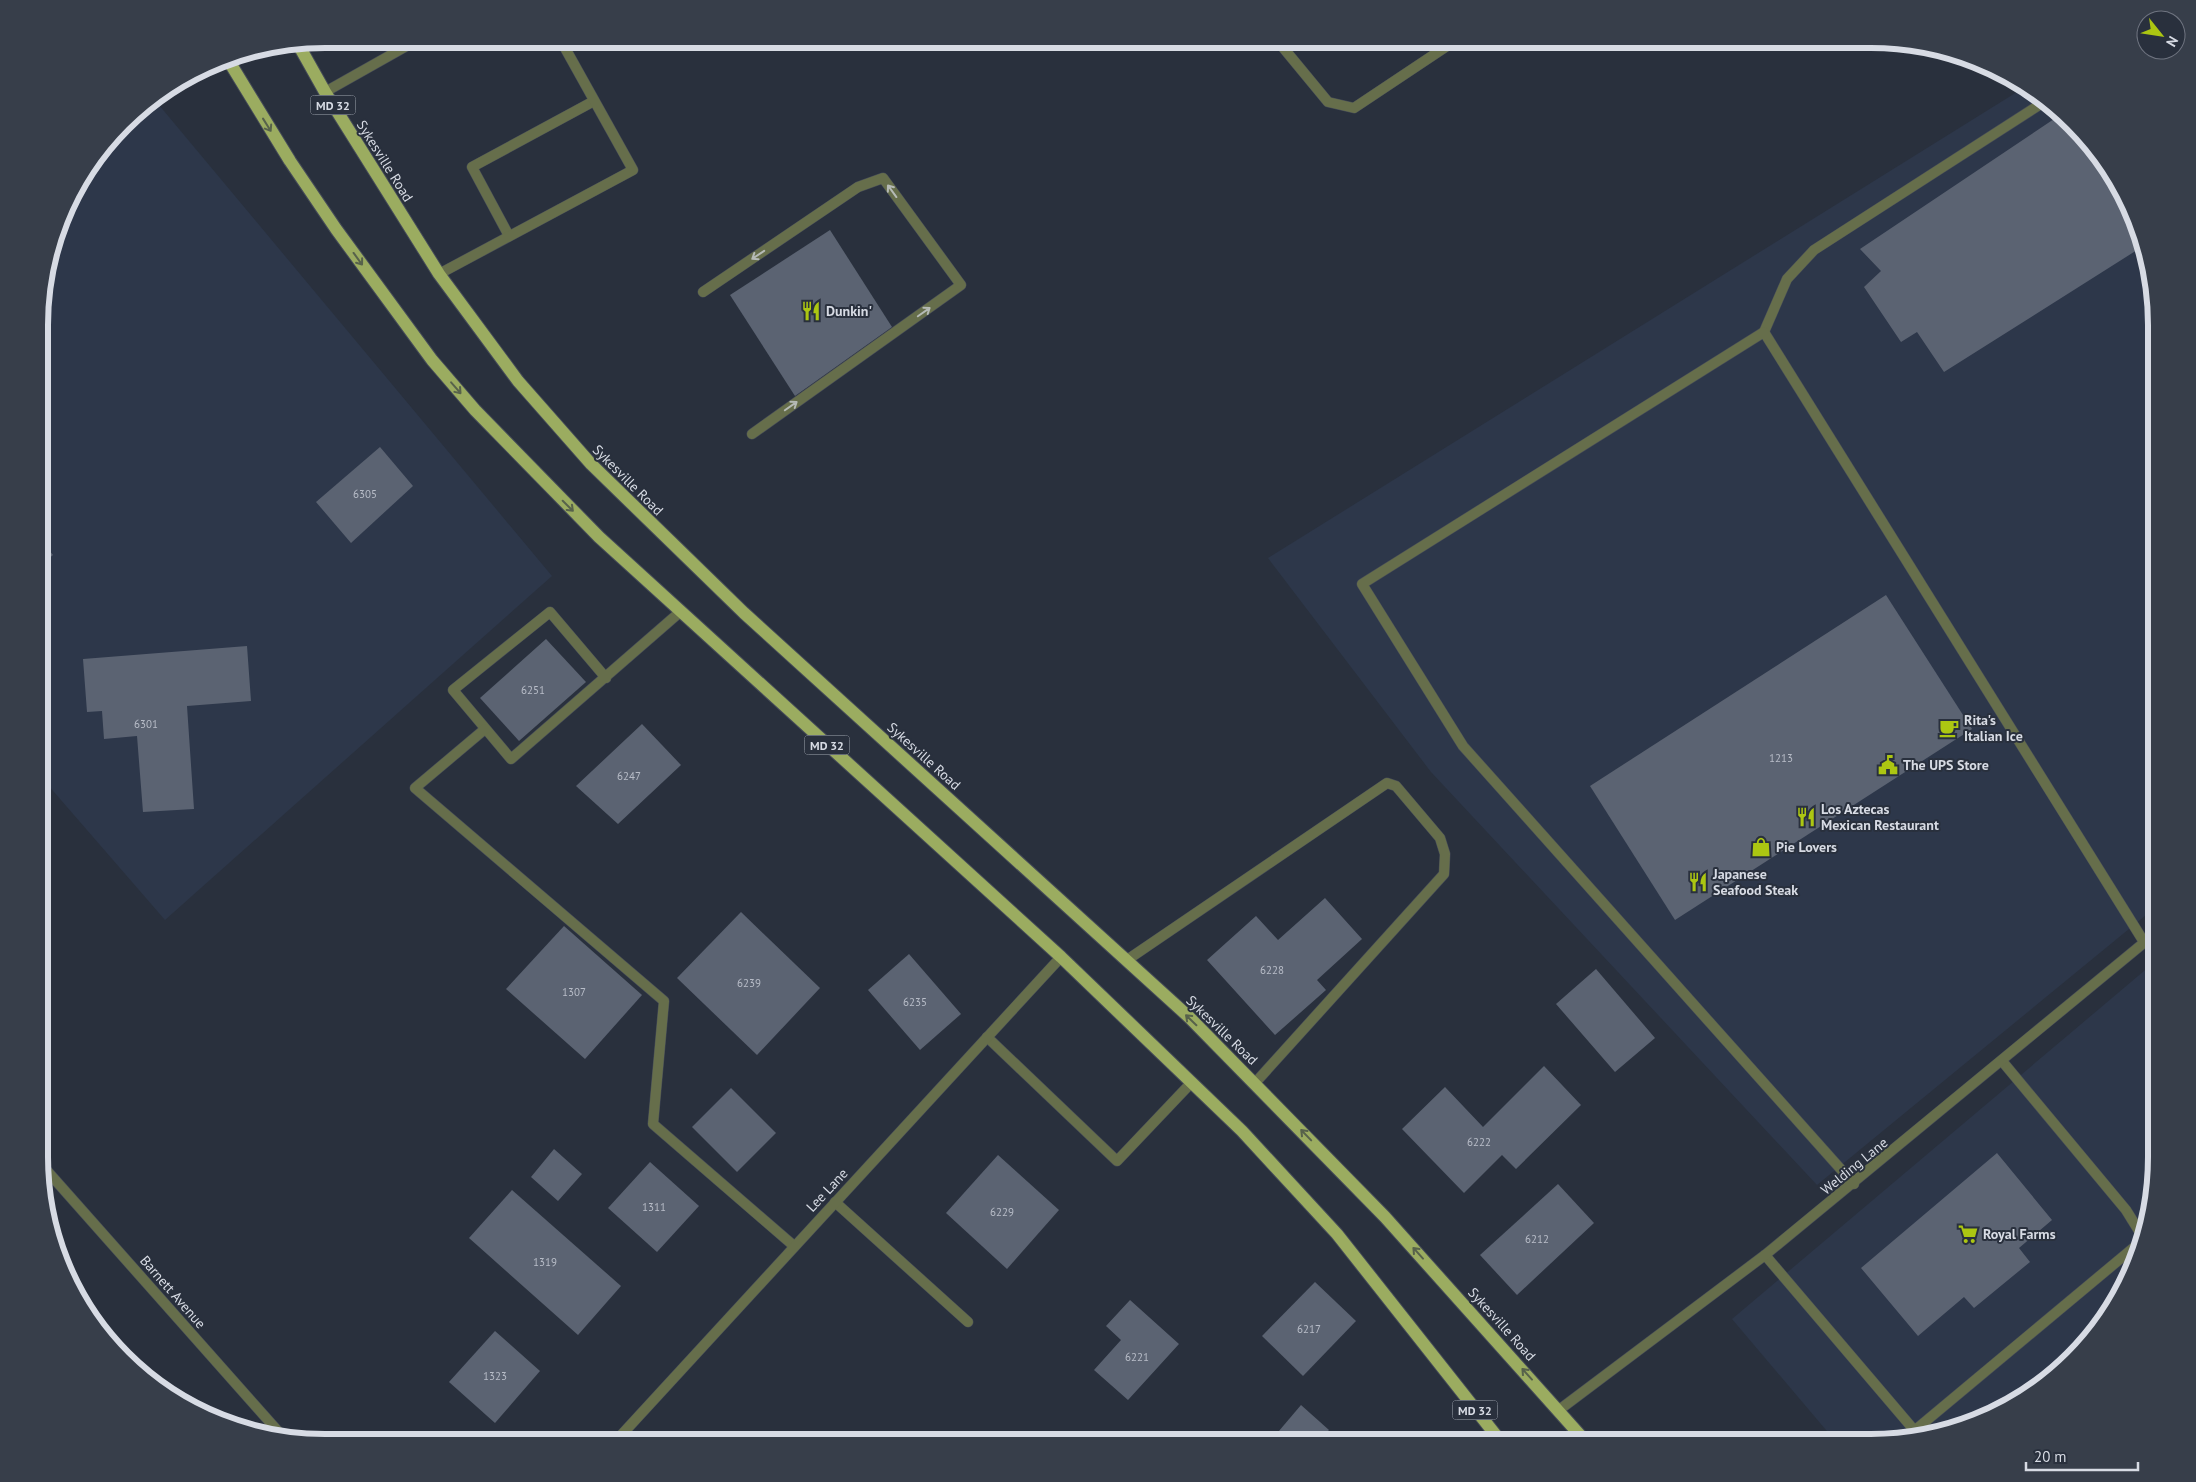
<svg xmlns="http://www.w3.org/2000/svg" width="2196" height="1482" font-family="'PT Sans',sans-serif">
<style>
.built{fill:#2d374a}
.building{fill:#5b6372}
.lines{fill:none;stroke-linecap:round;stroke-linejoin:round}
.lane-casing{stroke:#454b58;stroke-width:11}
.street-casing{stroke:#454b58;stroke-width:11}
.primary-casing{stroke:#454b58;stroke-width:14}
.lane{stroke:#666e4b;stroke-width:10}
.street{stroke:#666e4b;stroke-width:10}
.primary{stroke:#9bac60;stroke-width:12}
.oneway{stroke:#57624b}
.oneway2{stroke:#b5bab6}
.labels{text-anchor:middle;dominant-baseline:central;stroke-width:4;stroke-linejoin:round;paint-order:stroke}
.number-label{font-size:11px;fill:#b8bdc8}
.shield{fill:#29303d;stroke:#a3a8b2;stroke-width:1}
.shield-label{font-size:12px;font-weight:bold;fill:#d7dbe4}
.street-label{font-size:14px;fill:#d7dbe4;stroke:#29303d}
.poi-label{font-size:14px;font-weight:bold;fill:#d7dbe4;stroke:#29303d;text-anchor:start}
.rim{fill:none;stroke:#d7dbe4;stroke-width:6}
</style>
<rect width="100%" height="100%" fill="#29303d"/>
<!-- built -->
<g class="built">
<polygon points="2025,87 2045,98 2119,182 2147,251 2157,306 2157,906 1817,1185 1431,772 1268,558"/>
<polygon points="154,99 552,576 165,920 41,777 41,288 68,198 136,110"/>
<polygon points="2157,960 2157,1176 2142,1249 2098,1331 2060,1372 1998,1414 1945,1434 1871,1443 1837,1443 1732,1319"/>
</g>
<!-- building -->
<g class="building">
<polygon points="2060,115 2119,182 2145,245 1944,372 1917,332 1901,342 1864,287 1881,271 1860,249"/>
<polygon points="830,230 892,327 795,396 730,295"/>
<polygon points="380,447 413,486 351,543 316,502"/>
<polygon points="41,540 53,555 41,565"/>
<polygon points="1886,595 1972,729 1675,920 1590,786"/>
<polygon points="546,639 586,682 519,741 480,698"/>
<polygon points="247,646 251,701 187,706 194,809 143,812 137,736 104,739 102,711 87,712 83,659"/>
<polygon points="642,724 681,765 618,824 576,786"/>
<polygon points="1325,898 1362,939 1317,980 1326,990 1275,1035 1207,960 1256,916 1278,940"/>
<polygon points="741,912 820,988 757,1055 677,978"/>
<polygon points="564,926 642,995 585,1059 506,989"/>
<polygon points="909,954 961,1014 920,1050 868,990"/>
<polygon points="1596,969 1655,1038 1615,1072 1556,1004"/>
<polygon points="1544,1066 1581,1105 1516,1169 1502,1155 1464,1193 1402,1129 1445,1087 1483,1127"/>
<polygon points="731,1088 776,1133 737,1172 692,1127"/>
<polygon points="554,1149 582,1174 558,1201 531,1177"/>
<polygon points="1997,1153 2052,1220 2019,1248 2030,1262 1974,1308 1964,1297 1918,1336 1861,1268"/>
<polygon points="998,1155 1059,1210 1007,1269 946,1213"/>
<polygon points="650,1162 699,1206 657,1252 608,1208"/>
<polygon points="1558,1184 1594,1223 1517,1295 1480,1255"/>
<polygon points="512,1190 621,1286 578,1335 469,1238"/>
<polygon points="1315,1282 1356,1321 1303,1376 1262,1336"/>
<polygon points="1130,1300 1179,1344 1128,1400 1094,1370 1121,1340 1106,1326"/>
<polygon points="495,1331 540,1371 495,1423 449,1382"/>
<polygon points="2067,1363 2060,1372 2049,1379 2049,1378"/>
<polygon points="1301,1405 1329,1430 1317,1443 1278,1443 1273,1438"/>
</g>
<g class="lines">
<defs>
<g id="lane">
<polyline points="325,92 419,39"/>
<polyline points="509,236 472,167 594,101"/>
<polyline points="439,274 633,170 560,39"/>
<polyline points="703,292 858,187 883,178 961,285 752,434"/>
<polyline points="1764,332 1787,279 1814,250 2047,100"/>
<polyline points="606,678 550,612 453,690 511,759 680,612"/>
<polyline points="485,729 415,788 664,1001 653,1124 794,1246"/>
<polyline points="1127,960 1387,783 1396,786 1440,838 1445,854 1444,874 1255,1083"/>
<polyline points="987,1037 1117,1161 1192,1082"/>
<polyline points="2002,1061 2126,1210 2144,1239"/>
<polyline points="1854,1184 1463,746 1362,584 1764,332 2144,942"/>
<polyline points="835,1202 968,1322"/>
<polyline points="1765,1255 1920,1437"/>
<polyline points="1914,1431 2144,1239"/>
</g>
<g id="street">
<polyline points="1276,39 1328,102 1354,108 1447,46 1447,39"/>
<polyline points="41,1164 284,1438"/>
<polyline points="1559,1410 1765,1255 2157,932"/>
<polyline points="614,1443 1061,957"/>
</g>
<g id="primary">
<polyline points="298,44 325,92 439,274 518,381 591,464 744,613 1190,1018 1385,1217 1587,1443"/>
<polyline points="227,58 290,161 336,229 432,360 475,410 599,537 1061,957 1242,1131 1337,1234 1502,1443"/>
</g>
</defs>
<!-- lane casing -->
<use href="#lane" class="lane-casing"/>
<!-- street casing -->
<use href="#street" class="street-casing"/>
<!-- primary casing -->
<use href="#primary" class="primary-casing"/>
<!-- lane -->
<use href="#lane" class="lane"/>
<!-- street -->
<use href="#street" class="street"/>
<!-- primary -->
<use href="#primary" class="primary"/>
</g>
<!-- one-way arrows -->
<defs><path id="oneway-shaft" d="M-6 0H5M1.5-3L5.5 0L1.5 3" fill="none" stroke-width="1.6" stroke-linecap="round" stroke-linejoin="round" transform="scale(1.25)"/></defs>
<g class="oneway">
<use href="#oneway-shaft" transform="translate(267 125) rotate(58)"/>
<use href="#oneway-shaft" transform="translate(358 259) rotate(54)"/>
<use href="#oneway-shaft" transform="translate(456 388) rotate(49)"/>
<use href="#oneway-shaft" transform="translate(568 506) rotate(45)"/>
<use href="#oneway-shaft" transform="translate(1191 1020) rotate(-136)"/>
<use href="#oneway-shaft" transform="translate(1306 1135) rotate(-134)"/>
<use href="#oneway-shaft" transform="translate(1418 1253) rotate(-132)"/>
<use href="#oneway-shaft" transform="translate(1527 1374) rotate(-132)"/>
</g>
<g class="oneway2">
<use href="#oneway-shaft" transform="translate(892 191) rotate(-126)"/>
<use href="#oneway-shaft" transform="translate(758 255) rotate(146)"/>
<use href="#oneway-shaft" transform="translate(924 312) rotate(-35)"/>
<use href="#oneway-shaft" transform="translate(791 406) rotate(-35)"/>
</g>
<!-- icons -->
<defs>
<symbol id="restaurant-bare" viewBox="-9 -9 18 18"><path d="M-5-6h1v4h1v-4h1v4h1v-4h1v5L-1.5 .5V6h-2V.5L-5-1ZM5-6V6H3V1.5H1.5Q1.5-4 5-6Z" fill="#acc612" stroke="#29303d" stroke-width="2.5" paint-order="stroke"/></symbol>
<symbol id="cafe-bare" viewBox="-9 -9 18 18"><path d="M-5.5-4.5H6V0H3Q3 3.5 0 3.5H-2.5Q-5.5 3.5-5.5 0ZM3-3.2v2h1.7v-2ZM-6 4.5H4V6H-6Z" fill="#acc612" stroke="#29303d" stroke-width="2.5" paint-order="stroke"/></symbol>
<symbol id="civic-bare" viewBox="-9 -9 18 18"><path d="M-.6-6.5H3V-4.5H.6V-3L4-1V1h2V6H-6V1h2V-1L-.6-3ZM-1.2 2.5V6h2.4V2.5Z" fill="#acc612" stroke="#29303d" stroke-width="2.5" paint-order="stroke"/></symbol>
<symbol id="shop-bare" viewBox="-9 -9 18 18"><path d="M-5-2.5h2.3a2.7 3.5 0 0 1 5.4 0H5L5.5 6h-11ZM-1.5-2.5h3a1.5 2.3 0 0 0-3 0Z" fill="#acc612" stroke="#29303d" stroke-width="2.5" paint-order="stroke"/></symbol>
<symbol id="supermarket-bare" viewBox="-9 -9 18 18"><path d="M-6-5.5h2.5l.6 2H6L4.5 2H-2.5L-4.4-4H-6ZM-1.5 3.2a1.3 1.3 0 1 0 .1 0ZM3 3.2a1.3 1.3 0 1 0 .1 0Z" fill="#acc612" stroke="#29303d" stroke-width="2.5" paint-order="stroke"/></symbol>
</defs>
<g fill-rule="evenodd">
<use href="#restaurant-bare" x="797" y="297" width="28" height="28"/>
<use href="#cafe-bare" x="1935" y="714" width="28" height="28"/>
<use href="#civic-bare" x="1874" y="751" width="28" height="28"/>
<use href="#restaurant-bare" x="1792" y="803" width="28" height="28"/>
<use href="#shop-bare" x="1747" y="833" width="28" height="28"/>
<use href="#restaurant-bare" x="1684" y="868" width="28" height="28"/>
<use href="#supermarket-bare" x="1954" y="1220" width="28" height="28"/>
</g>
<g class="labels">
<!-- number labels -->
<g class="number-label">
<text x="365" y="494">6305</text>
<text x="533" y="690">6251</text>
<text x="146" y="724">6301</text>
<text x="1781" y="758">1213</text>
<text x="629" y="776">6247</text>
<text x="1272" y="970">6228</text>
<text x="749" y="983">6239</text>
<text x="574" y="992">1307</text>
<text x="915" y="1002">6235</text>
<text x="1479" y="1142">6222</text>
<text x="654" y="1207">1311</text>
<text x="1002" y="1212">6229</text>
<text x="1537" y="1239">6212</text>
<text x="545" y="1262">1319</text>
<text x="1309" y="1329">6217</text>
<text x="1137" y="1357">6221</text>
<text x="495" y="1376">1323</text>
</g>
<!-- shield labels -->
<g class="shield">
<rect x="310.5" y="95.5" width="45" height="19" rx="4"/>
<rect x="804.5" y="735.5" width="45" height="19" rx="4"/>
<rect x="1452.5" y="1400.5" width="45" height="19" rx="4"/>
</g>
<g class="shield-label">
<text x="333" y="105">MD 32</text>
<text x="827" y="745">MD 32</text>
<text x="1475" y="1410">MD 32</text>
</g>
<!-- street labels -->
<g class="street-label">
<text transform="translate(385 161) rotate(58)">Sykesville Road</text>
<text transform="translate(628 480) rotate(45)">Sykesville Road</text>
<text transform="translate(924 756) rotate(42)">Sykesville Road</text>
<text transform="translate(1222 1030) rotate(44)">Sykesville Road</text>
<text transform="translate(1854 1166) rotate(-39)">Welding Lane</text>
<text transform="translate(827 1190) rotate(-47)">Lee Lane</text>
<text transform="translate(173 1292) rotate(49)">Barnett Avenue</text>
<text transform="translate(1502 1324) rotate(48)">Sykesville Road</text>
</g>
<!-- poi labels -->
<g class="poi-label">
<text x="826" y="311">Dunkin'</text>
<text x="1964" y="720">Rita's<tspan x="1964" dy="16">Italian Ice</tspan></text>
<text x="1903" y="765">The UPS Store</text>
<text x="1821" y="809">Los Aztecas<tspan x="1821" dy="16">Mexican Restaurant</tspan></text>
<text x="1776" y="847">Pie Lovers</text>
<text x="1713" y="874">Japanese<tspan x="1713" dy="16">Seafood Steak</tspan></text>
<text x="1983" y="1234">Royal Farms</text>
</g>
</g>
<!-- crop -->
<path d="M0 0H2196V1482H0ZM325 48H1871A277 277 0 0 1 2148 325V1157A277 277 0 0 1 1871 1434H325A277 277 0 0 1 48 1157V325A277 277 0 0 1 325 48Z" fill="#373e4a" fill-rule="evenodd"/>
<path class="rim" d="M325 48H1871A277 277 0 0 1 2148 325V1157A277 277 0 0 1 1871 1434H325A277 277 0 0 1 48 1157V325A277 277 0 0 1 325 48Z"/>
<!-- north arrow -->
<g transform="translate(2161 35) rotate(120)"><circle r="24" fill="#29303d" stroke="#6f7480"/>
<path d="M0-4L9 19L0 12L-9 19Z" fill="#acc612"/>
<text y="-8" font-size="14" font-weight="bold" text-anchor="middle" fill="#d7dbe4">N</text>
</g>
<!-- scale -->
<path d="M2026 1462v8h112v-8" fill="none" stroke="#d7dbe4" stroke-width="2.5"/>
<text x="2034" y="1462" font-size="15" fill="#d7dbe4" stroke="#29303d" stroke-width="4" paint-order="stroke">20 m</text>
</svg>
